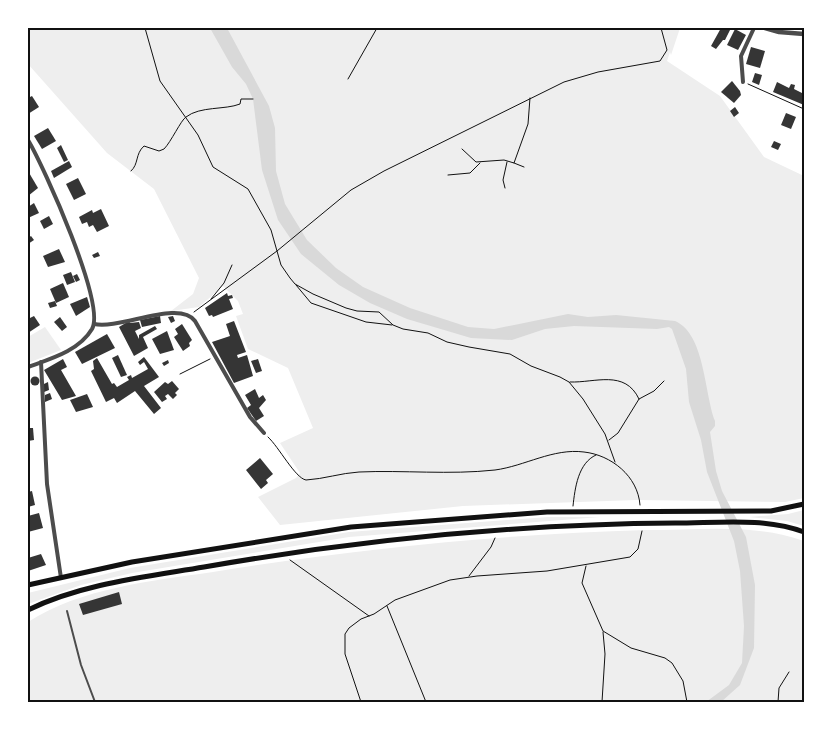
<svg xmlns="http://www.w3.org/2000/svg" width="832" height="730" font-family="Roboto,sans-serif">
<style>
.green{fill:#eee}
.water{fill:#d9d9d9}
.building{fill:#353535}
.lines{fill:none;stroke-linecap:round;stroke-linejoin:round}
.path{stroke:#111;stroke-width:1}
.service{stroke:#4c4c4c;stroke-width:2}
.minor{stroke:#4c4c4c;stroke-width:4}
.tertiary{stroke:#4c4c4c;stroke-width:4.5}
.secondary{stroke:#111;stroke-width:5}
.neatline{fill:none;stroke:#111;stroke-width:2}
</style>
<rect width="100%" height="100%" fill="#fff"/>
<!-- green -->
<g class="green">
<polygon points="28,28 680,28 671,55 670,52 667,61 720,96 764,157 804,176 804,498 785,502 636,500 463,506 280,525 258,497 296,478 300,473 280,443 313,428 288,368 248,349 236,316 243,314 238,301 223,286 199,307 171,311 193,294 199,278 154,189 107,153 28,64"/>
<polygon points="45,327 61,350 28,363 28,337"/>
<polygon points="804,510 804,526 787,521 749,517 788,514"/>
<polygon points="548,517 600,517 349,537 132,573 81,585 28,604 28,593 130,568 349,532"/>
<path d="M 646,530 C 698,530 755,523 804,541 L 804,702 L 28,702 L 28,622 C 81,588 151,581 213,572 C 355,549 502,534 646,530 Z"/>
</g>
<!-- water -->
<path class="water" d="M 210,28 L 227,28 L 269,106 L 275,128 L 276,171 L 285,204 L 307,240 L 336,268 L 363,287 L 410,308 L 468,327 L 494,329 L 568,314 L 588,317 L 616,315 L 675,321 C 705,334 704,392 715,421 L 715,426 L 710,432 L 716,471 L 722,491 L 746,537 L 755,585 L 754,648 L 740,685 L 721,702 L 706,702 L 729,685 L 742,663 L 744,626 L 740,571 L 734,541 L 707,472 L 701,440 L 689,402 L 686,369 L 672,329 L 669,327 L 657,329 L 574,326 L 545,329 L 512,340 L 471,338 L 407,319 L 370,303 L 339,285 L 301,254 L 278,220 L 262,170 L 253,99 L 246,84 L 232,67 Z"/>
<!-- building -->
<g class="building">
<polygon points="721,28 731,28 725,40 723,40 716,49 711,46"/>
<polygon points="735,29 746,35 738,50 727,45"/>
<polygon points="751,47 765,51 760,68 746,64"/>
<polygon points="755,73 762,75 759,85 752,82"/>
<polygon points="732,81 740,91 741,95 734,103 721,92"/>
<polygon points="777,82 789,88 791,84 795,85 794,89 804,94 804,105 773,92"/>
<polygon points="32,96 39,107 28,114 28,98"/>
<polygon points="735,107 739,113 734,117 730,111"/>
<polygon points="786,113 796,117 791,129 781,125"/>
<polygon points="48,128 56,141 42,149 34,136"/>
<polygon points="774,141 781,144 778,150 771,147"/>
<polygon points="61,145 68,160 64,162 57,148"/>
<polygon points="69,161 72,167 54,178 51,171"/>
<polygon points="28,171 38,188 28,196"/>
<polygon points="78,178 86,194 74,200 66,184"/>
<polygon points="34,203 39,213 28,218 28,207"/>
<polygon points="101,209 109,226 97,232 93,225 89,227 87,222 82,224 79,217 92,210 93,213"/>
<polygon points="49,216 53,224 44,229 40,221"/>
<polygon points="31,236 34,240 28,244 28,238"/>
<polygon points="59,249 65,262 48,267 43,256"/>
<polygon points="98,252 100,256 94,258 92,255"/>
<polygon points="71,272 75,282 67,285 63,275"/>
<polygon points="77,274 80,280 76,282 73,276"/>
<polygon points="63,283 69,297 56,303 50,289"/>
<polygon points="227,293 228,296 232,295 233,298 229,299 233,309 213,317 212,315 209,316 205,308"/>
<polygon points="87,297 90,307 76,316 70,304"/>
<polygon points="55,301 57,306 50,308 48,303"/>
<polygon points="34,316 40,325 28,333 28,319"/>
<polygon points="160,316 161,323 142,327 140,320"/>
<polygon points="173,316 175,321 171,323 168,317"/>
<polygon points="60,317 67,327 62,331 54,322"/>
<polygon points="129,321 130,323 139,322 141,328 135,331 139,339 139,335 155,326 157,329 143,337 148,348 134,356 119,327"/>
<polygon points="234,321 246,352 237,355 238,358 247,355 253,376 234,383 212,342 230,336 226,324"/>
<polygon points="182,324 192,340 189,343 190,346 183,351 174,337 178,334 175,329"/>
<polygon points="167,331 174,350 160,354 152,339"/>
<polygon points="107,334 115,348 82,364 75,352"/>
<polygon points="118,355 127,375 121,377 112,358"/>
<polygon points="144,357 159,377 144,386 161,408 154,414 135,391 117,403 114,398 106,402 91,371 94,369 93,361 97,358 112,384 114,383 117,387 129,380 127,377 131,375 132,378 148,369 144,362 140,365 138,362"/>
<polygon points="63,359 67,367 61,370 76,396 62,400 44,370"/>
<polygon points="258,359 262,371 256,373 251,361"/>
<polygon points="168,360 169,363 164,366 162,363"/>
<circle cx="35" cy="381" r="4.5"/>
<polygon points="172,381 179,389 175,393 177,395 173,399 168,394 165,396 167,399 162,402 154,392 165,382 168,384"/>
<polygon points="48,382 49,390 44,392 44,384"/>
<polygon points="255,389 259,398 263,395 266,400 259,408 264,416 256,421 247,408 251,405 245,395"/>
<polygon points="50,393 52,399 45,402 45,395"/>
<polygon points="87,394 93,407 76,412 70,400"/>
<polygon points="28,428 33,428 34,440 28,441"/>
<polygon points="260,458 273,474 266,480 268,483 261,489 246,470"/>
<polygon points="32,491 35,505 28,507 28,492"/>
<polygon points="39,513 43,528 28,532 28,516"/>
<polygon points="41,554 46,565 28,571 28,558"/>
<polygon points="119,592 122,604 83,615 79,604"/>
</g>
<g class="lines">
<!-- path -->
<g class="path">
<polyline points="145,28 160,81 198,135 213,167 248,189 271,230 281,265 290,278 295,284 313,294 346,308 357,311 379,312 393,325 403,329 428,333 447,342 469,347 510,354 531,366 560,377 569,382 583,399 605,434 615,462"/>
<polyline points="348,79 377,28"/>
<polyline points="748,84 804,109"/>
<polyline points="462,149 476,162 504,160 514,163 528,124 530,98"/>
<polyline points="514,163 524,167"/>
<path d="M 131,171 C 139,164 135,154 144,146 L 159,151 L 164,149 C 171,142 181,120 186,117 C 200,106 225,110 240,104 L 241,99 L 253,99"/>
<polyline points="448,175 470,173 480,163"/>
<polyline points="505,188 503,180 507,162"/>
<polyline points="296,285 311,303 366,322 392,325"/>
<polyline points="211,299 224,283 232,265"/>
<polyline points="194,312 277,251 351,190 384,171 564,82 598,72 660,61 667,50 661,28"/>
<polyline points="180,374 210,359"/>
<path d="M 570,382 C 595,383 625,369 639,399"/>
<path d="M 268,437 C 279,447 295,478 306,480 C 324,479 341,473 359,472 C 404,470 449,475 495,470 C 525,466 553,448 584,452 C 611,455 638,476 640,505"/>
<polyline points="609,440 618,433 639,399 654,391 664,381"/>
<path d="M 573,506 C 575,488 578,463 596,455"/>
<polyline points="290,560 369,616"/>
<polyline points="586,566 582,583 603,631 631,648 665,658 672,663 683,681 687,702"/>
<polyline points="469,576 491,547 495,538"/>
<polyline points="387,606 426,702"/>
<polyline points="361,702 345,654 345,634 349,628 361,619 374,614 395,600 450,580 477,576 547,571 630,557 638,549 642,531"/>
<polyline points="602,702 605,654 603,632"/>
<polyline points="778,702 779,688 789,672"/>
</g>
<!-- service -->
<polyline class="service" points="67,611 81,665 95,702"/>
<!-- minor -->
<g class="minor">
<polyline points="743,82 741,56 754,28"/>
<path d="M 28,140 C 44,167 106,304 92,329 C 79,351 50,359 28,367"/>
<path d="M 94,324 C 120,330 179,299 195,321 L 250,417 L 264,433"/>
<polyline points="41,362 47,484 61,578"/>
</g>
<!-- tertiary -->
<polyline class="tertiary" points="765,28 779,32 804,34"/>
<!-- secondary -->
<g class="secondary">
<polyline points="28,585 132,562 351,527 547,512 771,511 804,504"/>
<path d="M 28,610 C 81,584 145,577 204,567 C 359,540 517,524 675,523 C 717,523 764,517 804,532"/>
</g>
</g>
<!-- border -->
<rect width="832" height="730" fill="none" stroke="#ffffff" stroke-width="58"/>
<rect x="29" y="29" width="774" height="672" class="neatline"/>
</svg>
